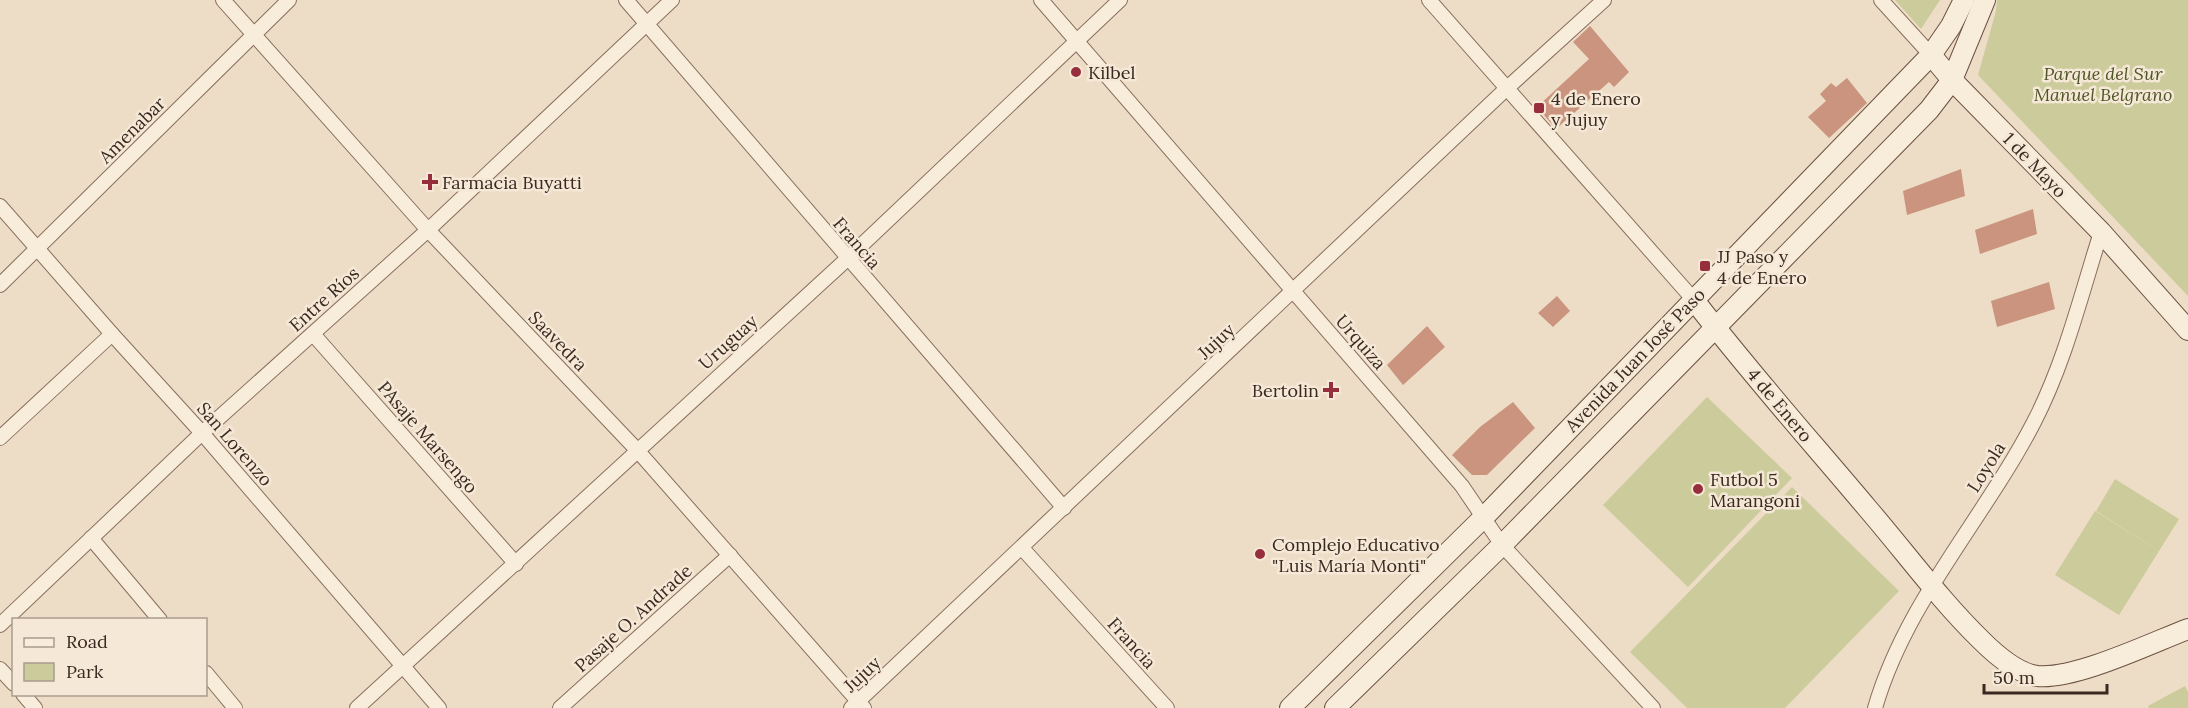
<svg xmlns="http://www.w3.org/2000/svg" width="2188" height="708" font-family="Lora,serif">
<style>
.green{fill:#cbcb9b}
.building{fill:#ca947e}
.lines{fill:none;stroke-linecap:round;stroke-linejoin:round}
.minor-casing{stroke:#896f5d;stroke-width:16}
.secondary-casing{stroke:#6b5040;stroke-width:22}
.minor{stroke:#f8ecda;stroke-width:14}
.secondary{stroke:#f8ecda;stroke-width:20}
.poi-dot{fill:#962e3b;stroke:#f5e8d6;stroke-width:2}
.labels{text-anchor:middle;dominant-baseline:central;stroke-width:5;stroke-linejoin:round;paint-order:stroke}
.poi-label{font-size:18px;fill:#392920;stroke:#f5e8d6;text-anchor:start}
.park-label{font-size:18px;font-style:italic;fill:#4f5527;stroke:#f5e8d6}
.street-label{font-size:18px;fill:#392920;stroke:#f5e8d6}
</style>
<rect width="100%" height="100%" fill="#edddc7"/>
<!-- green -->
<g class="green">
<polygon points="1895,0 1940,0 1921,29"/>
<polygon points="1997,0 2188,0 2188,296 1978,75 1996,11"/>
<polygon points="1707,397 1792,478 1688,587 1603,505"/>
<polygon points="2115,479 2179,519 2159,551 2096,511"/>
<polygon points="1792,487 1899,591 1785,708 1687,708 1630,652"/>
<polygon points="2095,511 2159,551 2119,615 2055,575"/>
<polygon points="2185,686 2188,692 2188,708 2149,708 2148,706"/>
</g>
<!-- building -->
<g class="building">
<polygon points="1590,26 1629,72 1614,87 1609,82 1556,129 1537,107 1589,59 1573,42"/>
<polygon points="1847,78 1867,103 1829,138 1808,117 1826,101 1820,94 1831,83 1836,87"/>
<polygon points="1961,169 1965,196 1907,215 1903,191"/>
<polygon points="2033,209 2037,234 1980,254 1975,230"/>
<polygon points="2049,282 2055,309 1997,327 1991,301"/>
<polygon points="1557,296 1570,311 1553,327 1538,313"/>
<polygon points="1427,326 1445,347 1403,385 1387,365"/>
<polygon points="1513,402 1535,428 1487,475 1472,475 1452,455 1480,427"/>
</g>
<g class="lines">
<defs>
<g id="minor">
<polyline points="223,0 428,230 637,450 864,708"/>
<polyline points="626,0 1064,508"/>
<polyline points="1041,0 1462,486 1502,545 1653,708"/>
<polyline points="1429,0 1694,300"/>
<polyline points="1881,0 1931,55"/>
<polyline points="0,206 112,334 202,433 439,708"/>
<polyline points="0,285 289,0"/>
<polyline points="313,334 516,564"/>
<polyline points="0,438 112,334"/>
<polyline points="91,538 160,620"/>
<polyline points="1022,548 1167,708"/>
<polyline points="0,625 202,433 428,230 672,0"/>
<polyline points="0,669 14,684"/>
<polyline points="206,673 235,708"/>
<polyline points="23,694 35,708"/>
<polyline points="357,708 847,259 1120,0"/>
<polyline points="560,708 730,555"/>
<polyline points="851,708 1506,89 1604,0"/>
<path d="M 1875,708 C 1906,601 1984,519 2034,422 C 2065,362 2081,295 2101,232"/>
</g>
<g id="secondary">
<polyline points="1931,55 1952,80 2101,232 2188,330"/>
<path d="M 1694,300 C 1749,372 1810,440 1868,509 C 1905,552 1940,600 1981,640 C 1995,654 2016,673 2037,676 C 2075,680 2151,643 2188,629"/>
<polyline points="1290,708 1483,518 1931,55 1951,26 1964,0"/>
<polyline points="1335,708 1502,545 1929,110 1952,80 1985,0"/>
</g>
</defs>
<!-- minor casing -->
<use href="#minor" class="minor-casing"/>
<!-- secondary casing -->
<use href="#secondary" class="secondary-casing"/>
<!-- minor -->
<use href="#minor" class="minor"/>
<!-- secondary -->
<use href="#secondary" class="secondary"/>
</g>
<!-- markers -->
<g class="poi-dot">
<circle cx="1076" cy="72" r="6"/>
<rect x="1533" y="102" width="12" height="12" rx="3"/>
<path d="M427 173h6v6h6v6h-6v6h-6v-6h-6v-6h6z"/>
<rect x="1699" y="260" width="12" height="12" rx="3"/>
<path d="M1328 381h6v6h6v6h-6v6h-6v-6h-6v-6h6z"/>
<circle cx="1698" cy="489" r="6"/>
<circle cx="1260" cy="554" r="6"/>
</g>
<g class="labels">
<!-- poi labels -->
<g class="poi-label">
<text x="1088" y="72">Kilbel</text>
<text x="1551" y="98">4 de Enero<tspan x="1551" dy="21">y Jujuy</tspan></text>
<text x="442" y="182">Farmacia Buyatti</text>
<text x="1717" y="256">JJ Paso y<tspan x="1717" dy="21">4 de Enero</tspan></text>
<text x="1319" y="390" text-anchor="end">Bertolin</text>
<text x="1710" y="479">Futbol 5<tspan x="1710" dy="21">Marangoni</tspan></text>
<text x="1272" y="544">Complejo Educativo<tspan x="1272" dy="21">"Luis María Monti"</tspan></text>
</g>
<!-- park labels -->
<g class="park-label">
<text x="2103" y="73">Parque del Sur<tspan x="2103" dy="21">Manuel Belgrano</tspan></text>
</g>
<!-- street labels -->
<g class="street-label">
<text transform="translate(132 130) rotate(-45)">Amenabar</text>
<text transform="translate(2035 165) rotate(46)">1 de Mayo</text>
<text transform="translate(857 243) rotate(49)">Francia</text>
<text transform="translate(324 299) rotate(-42)">Entre Ríos</text>
<text transform="translate(558 341) rotate(46)">Saavedra</text>
<text transform="translate(1216 341) rotate(-43)">Jujuy</text>
<text transform="translate(728 342) rotate(-42)">Uruguay</text>
<text transform="translate(1361 342) rotate(49)">Urquiza</text>
<text transform="translate(1635 360) rotate(-46)">Avenida Juan José Paso</text>
<text transform="translate(1780 405) rotate(50)">4 de Enero</text>
<text transform="translate(428 437) rotate(49)">PAsaje Marsengo</text>
<text transform="translate(235 444) rotate(49)">San Lorenzo</text>
<text transform="translate(1986 467) rotate(-58)">Loyola</text>
<text transform="translate(633 618) rotate(-42)">Pasaje O. Andrade</text>
<text transform="translate(1132 643) rotate(48)">Francia</text>
<text transform="translate(862 674) rotate(-43)">Jujuy</text>
</g>
</g>
<!-- legend -->
<rect x="12" y="618" width="195" height="78" fill="#f5e8d6" stroke="#aa9c8d" stroke-width="1.5"/>
<rect x="24" y="638" width="30" height="9" fill="#f8ecda" stroke="#aa9c8d" stroke-width="1.5"/>
<text x="66" y="648" font-size="18" fill="#392920">Road</text>
<rect x="24" y="663" width="30" height="18" fill="#cbcb9b" stroke="#aa9c8d" stroke-width="1.5"/>
<text x="66" y="678" font-size="18" fill="#392920">Park</text>
<!-- scale -->
<path d="M1984 684v9h123v-9" fill="none" stroke="#392920" stroke-width="3"/>
<text x="1993" y="684" font-size="18" fill="#392920" stroke="#f5e8d6" stroke-width="4.5" paint-order="stroke">50 m</text>
</svg>
